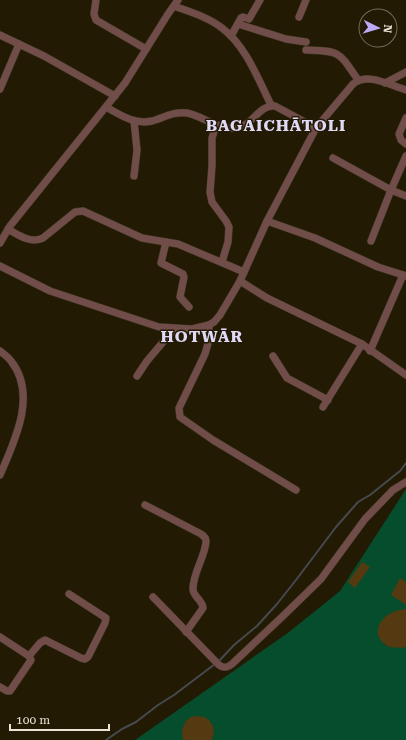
<svg xmlns="http://www.w3.org/2000/svg" width="406" height="740" font-family="'Roboto Serif',serif">
<style>
.green{fill:#054d2c}
.lines{fill:none;stroke-linecap:round;stroke-linejoin:round}
.stream{stroke:#46494f;stroke-width:2}
.building{fill:#543911}
.street-casing{stroke:#3f3622;stroke-width:8}
.street{stroke:#714d49;stroke-width:7}
.labels{text-anchor:middle;dominant-baseline:central;stroke-width:3;stroke-linejoin:round;paint-order:stroke}
.district-label{font-size:16px;font-weight:bold;letter-spacing:1px;fill:#e0daf7;stroke:#231a04}
</style>
<rect width="100%" height="100%" fill="#231a04"/>
<!-- green -->
<polygon class="green" points="406,489 406,740 135,740 289,632 340,591"/>
<g class="lines">
<!-- stream -->
<g class="stream">
<polyline points="218,662 234,645 257,626 277,604 296,580 336,527 358,502 370,495 400,471 406,463"/>
<polyline points="106,740 122,729 136,722 158,705 174,695 215,664"/>
</g>
</g>
<!-- building -->
<g class="building">
<polygon points="362,562 370,567 355,588 348,582"/>
<polygon points="400,578 406,582 406,605 391,595"/>
<polygon points="406,609 406,646 403,648 389,647 382,642 378,635 378,628 380,623 386,616 395,611"/>
<polygon points="197,716 204,717 209,720 213,726 214,732 212,740 183,740 182,733 183,727 186,721 191,717"/>
</g>
<g class="lines">
<defs>
<g id="street">
<polyline points="96,0 94,14 96,20 146,49"/>
<path d="M 174,6 C 190,12 208,17 222,28 C 246,46 258,79 271,105"/>
<polyline points="299,17 306,0"/>
<polyline points="238,24 286,39 306,42"/>
<polyline points="0,35 44,56 115,96"/>
<polyline points="231,36 241,18 243,17 249,19 260,0"/>
<path d="M 306,50 C 341,51 339,52 358,80"/>
<polyline points="385,83 406,72"/>
<polyline points="0,89 19,44"/>
<path d="M 106,107 C 120,115 135,125 152,121 C 163,118 174,111 187,113 C 203,116 218,130 236,128 C 252,127 259,104 275,106 L 316,128"/>
<polyline points="406,118 399,134 401,140 406,144"/>
<polyline points="134,121 137,150 134,176"/>
<polyline points="216,125 212,138 212,166 210,192 212,202 226,221 229,227 228,242 222,262"/>
<polyline points="333,158 391,190 406,196"/>
<polyline points="267,221 315,238 378,267 406,276"/>
<path d="M 8,229 C 18,235 31,244 43,238 L 75,212 L 83,211 L 142,238 L 178,244 L 244,272"/>
<polyline points="371,241 391,190 406,156"/>
<polyline points="166,242 161,263 183,274 184,277 180,297 189,307"/>
<polyline points="0,243 10,226 125,83 168,14 178,0"/>
<path d="M 0,266 L 50,291 L 159,327 L 192,329 L 209,325 L 214,322 L 220,315 L 240,281 L 267,221 L 316,128 L 353,84 C 368,72 389,85 406,90"/>
<polyline points="240,281 267,298 362,344 406,375"/>
<polyline points="209,325 209,340 205,354 179,408 180,417 213,440 296,490"/>
<path d="M 0,351 C 4,354 8,357 11,361 C 38,395 14,442 0,475"/>
<polyline points="370,351 403,275"/>
<polyline points="273,356 287,378 328,400"/>
<polyline points="137,376 147,361 174,329"/>
<polyline points="323,407 362,344"/>
<path d="M 145,505 L 201,534 C 204,536 206,538 206,541 C 206,555 192,574 193,590 C 194,597 203,601 203,608 L 186,632"/>
<path d="M 153,597 L 219,665 C 224,669 228,667 232,664 L 283,616 L 321,579 L 365,519 L 393,490 L 406,482"/>
<polyline points="0,637 29,656 31,660 10,691 7,691 0,687"/>
<polyline points="29,656 40,643 45,640 81,658 85,659 88,657 105,623 106,618 69,594"/>
</g>
</defs>
<!-- street casing -->
<use href="#street" class="street-casing"/>
<!-- street -->
<use href="#street" class="street"/>
</g>
<g class="labels">
<!-- district labels -->
<g class="district-label">
<text x="276" y="125">BAGAICHĀTOLI</text>
<text x="202" y="336">HOTWĀR</text>
</g>
</g>
<!-- north arrow -->
<g transform="translate(378 28) rotate(95)"><circle r="19" fill="#231a04" stroke="#736b58"/>
<path d="M0-3L7 15L0 10L-7 15Z" fill="#bda9f5"/>
<text y="-6" font-size="11" font-weight="bold" text-anchor="middle" fill="#ebe4d7">N</text>
</g>
<!-- scale -->
<path d="M10 724v6h99v-6" fill="none" stroke="#ebe4d7" stroke-width="2"/>
<text x="16" y="724" font-size="12" fill="#ebe4d7" stroke="#231a04" stroke-width="3" paint-order="stroke">100 m</text>
</svg>
